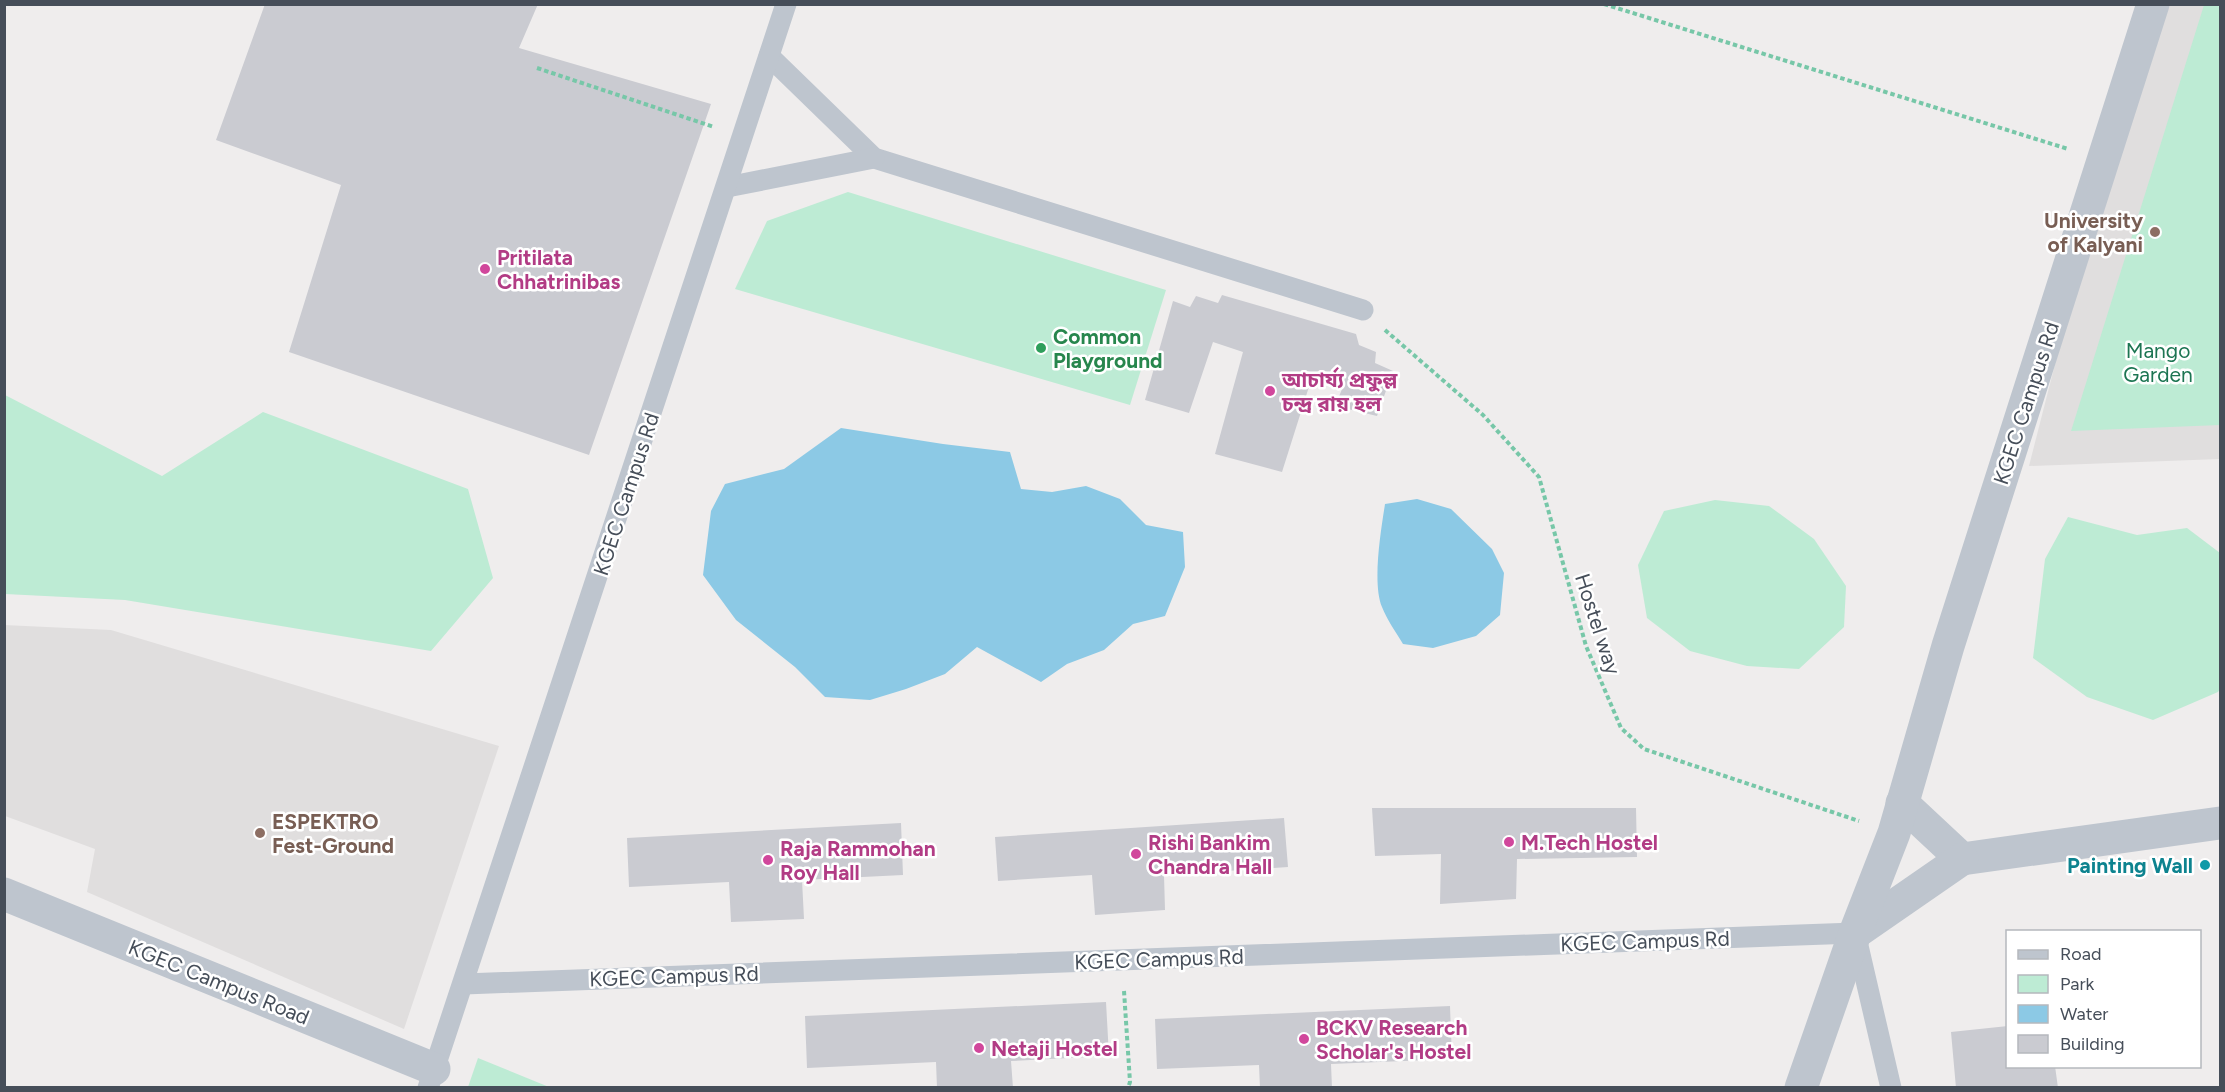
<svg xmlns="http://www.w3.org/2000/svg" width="2225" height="1092" font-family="Figtree,'Noto Sans Bengali',sans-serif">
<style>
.education{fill:#e0dede}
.green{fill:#bdebd4}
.water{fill:#8cc9e5}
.building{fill:#cacbd1}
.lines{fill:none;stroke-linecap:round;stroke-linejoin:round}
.path{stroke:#77c7a8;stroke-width:4;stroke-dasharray:4.5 3;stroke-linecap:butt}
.service{stroke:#bec5ce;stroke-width:21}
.minor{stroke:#bec5ce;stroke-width:33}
.education-dot{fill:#8d6e63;stroke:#fff;stroke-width:2}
.hotel-dot{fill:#d1479c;stroke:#fff;stroke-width:2}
.leisure-dot{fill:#2e9e5b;stroke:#fff;stroke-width:2}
.culture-dot{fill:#0f9aa8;stroke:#fff;stroke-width:2}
.labels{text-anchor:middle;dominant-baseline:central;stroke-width:5;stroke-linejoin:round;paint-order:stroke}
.education-label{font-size:21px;font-weight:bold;fill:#785e54;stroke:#fff;text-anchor:end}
.hotel-label{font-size:21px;font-weight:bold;fill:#b23c85;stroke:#fff;text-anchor:start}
.leisure-label{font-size:21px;font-weight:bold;fill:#27864d;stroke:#fff;text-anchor:start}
.park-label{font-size:21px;fill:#1c7552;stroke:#fff}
.street-label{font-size:21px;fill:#464e59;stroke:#fff}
.culture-label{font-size:21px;font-weight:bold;fill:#0d838f;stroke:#fff;text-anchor:end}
</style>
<rect width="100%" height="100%" fill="#efeded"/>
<!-- education -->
<g class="education">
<polygon points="2147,5 2220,5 2220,459 2029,466"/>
<polygon points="4,625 111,630 499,746 404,1029 87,892 95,849 5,816"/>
</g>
<!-- green -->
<g class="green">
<polygon points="2204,5 2220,5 2220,425 2071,431"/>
<polygon points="848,192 1166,290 1130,405 735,289 767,221"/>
<polygon points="5,395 162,476 263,412 468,489 493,578 431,651 125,600 5,594"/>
<polygon points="1715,500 1769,506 1814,539 1846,586 1844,627 1799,669 1747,666 1690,651 1647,618 1638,565 1664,511"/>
<polygon points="2068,517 2137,535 2187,528 2220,553 2220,689 2218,692 2153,720 2087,697 2033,658 2045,559"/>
<polygon points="478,1058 549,1087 468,1087"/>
</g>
<!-- water -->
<g class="water">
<polygon points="841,428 943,444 1010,452 1021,489 1052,492 1086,486 1120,499 1146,525 1183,532 1185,567 1165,616 1133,624 1104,650 1067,664 1041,682 977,647 945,674 906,689 870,700 825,697 795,667 736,620 703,575 711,511 725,484 784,469"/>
<path d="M 1417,499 L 1451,509 L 1492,549 L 1504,573 L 1500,615 L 1476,636 L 1433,648 L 1403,644 C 1396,632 1387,620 1382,607 C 1372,583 1381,530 1385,504 Z"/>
</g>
<!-- building -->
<g class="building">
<polygon points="265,4 538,4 519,48 711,104 589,455 289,352 341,185 216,140"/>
<polygon points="1222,295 1356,334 1359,345 1376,352 1375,363 1393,371 1377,416 1335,406 1345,382 1313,374 1282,472 1215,454 1243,352 1213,342 1189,413 1145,400 1173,301 1190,307 1196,296 1218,303"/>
<polygon points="1372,808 1636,808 1637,857 1517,859 1516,899 1440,904 1441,854 1375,856"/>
<polygon points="1284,818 1288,867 1164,875 1165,910 1095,915 1092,875 998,881 995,837"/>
<polygon points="901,823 903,875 802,880 804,919 731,922 729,882 629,887 627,838"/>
<polygon points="1106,1002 1109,1056 1011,1061 1013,1088 937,1088 936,1062 807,1068 805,1016"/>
<polygon points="1450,1006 1452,1059 1331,1064 1332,1088 1260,1088 1259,1065 1157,1069 1155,1019"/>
<polygon points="2008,1026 2008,1066 2055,1066 2058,1088 1956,1088 1951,1032"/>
</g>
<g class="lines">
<!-- path -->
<g class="path">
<polyline points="1604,4 2068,149"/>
<polyline points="537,68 714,127"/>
<polyline points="1385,330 1483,415 1539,477 1586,646 1621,728 1644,749 1859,821"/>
<polyline points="1124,991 1130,1082 1128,1088"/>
</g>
<!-- service -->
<g class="service">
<polyline points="769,56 874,158 1363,310"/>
<polyline points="727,187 874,158"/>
<polyline points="464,984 1855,933 1891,1088"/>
<polyline points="428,1088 786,4"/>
</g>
<!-- minor -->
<g class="minor">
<polyline points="1902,803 1962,859 2220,823"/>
<polyline points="4,894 434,1069"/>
<polyline points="1855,933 1962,859"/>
<polyline points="1801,1088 1855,933 1894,833 1948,646 2153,4"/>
</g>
</g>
<!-- markers -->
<g class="education-dot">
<circle cx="2155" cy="232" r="6"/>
<circle cx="260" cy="833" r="6"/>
</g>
<g class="hotel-dot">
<circle cx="485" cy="269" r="6"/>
<circle cx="1270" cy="391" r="6"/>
<circle cx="1509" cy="842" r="6"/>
<circle cx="1136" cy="854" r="6"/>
<circle cx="768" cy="860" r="6"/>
<circle cx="1304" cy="1039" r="6"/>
<circle cx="979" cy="1048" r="6"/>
</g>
<circle class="leisure-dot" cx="1041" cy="348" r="6"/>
<circle class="culture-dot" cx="2205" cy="865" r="6"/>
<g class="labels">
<!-- education labels -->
<g class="education-label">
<text x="2143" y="220">University<tspan x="2143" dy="24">of Kalyani</tspan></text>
<text x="272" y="821" text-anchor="start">ESPEKTRO<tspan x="272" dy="24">Fest-Ground</tspan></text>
</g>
<!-- hotel labels -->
<g class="hotel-label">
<text x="497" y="257">Pritilata<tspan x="497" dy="24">Chhatrinibas</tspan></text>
<text x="1282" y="379">আচার্য্য প্রফুল্ল<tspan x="1282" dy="24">চন্দ্র রায় হল</tspan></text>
<text x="1148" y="842">Rishi Bankim<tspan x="1148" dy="24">Chandra Hall</tspan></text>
<text x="1521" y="842">M.Tech Hostel</text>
<text x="780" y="848">Raja Rammohan<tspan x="780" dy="24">Roy Hall</tspan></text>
<text x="1316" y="1027">BCKV Research<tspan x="1316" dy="24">Scholar's Hostel</tspan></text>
<text x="991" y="1048">Netaji Hostel</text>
</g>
<!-- leisure labels -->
<g class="leisure-label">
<text x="1053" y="336">Common<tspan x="1053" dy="24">Playground</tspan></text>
</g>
<!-- park labels -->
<g class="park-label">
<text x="2158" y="350">Mango<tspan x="2158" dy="24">Garden</tspan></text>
</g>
<!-- street labels -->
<g class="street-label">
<text transform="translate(2026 403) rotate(-72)">KGEC Campus Rd</text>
<text transform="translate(626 494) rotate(-72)">KGEC Campus Rd</text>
<text transform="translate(1598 624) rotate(72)">Hostel way</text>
<text transform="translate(1645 941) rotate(-2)">KGEC Campus Rd</text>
<text transform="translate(1159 959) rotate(-2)">KGEC Campus Rd</text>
<text transform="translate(674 976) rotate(-2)">KGEC Campus Rd</text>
<text transform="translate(219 982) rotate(22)">KGEC Campus Road</text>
</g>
<!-- culture labels -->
<g class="culture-label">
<text x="2193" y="865">Painting Wall</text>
</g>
</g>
<!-- border -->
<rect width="2225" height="1092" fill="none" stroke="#464e59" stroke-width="12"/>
<!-- legend -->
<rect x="2006" y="930" width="195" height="138" fill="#ffffff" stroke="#b5b8bd" stroke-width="1.5"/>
<rect x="2018" y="950" width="30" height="9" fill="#bec5ce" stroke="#b5b8bd" stroke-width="1.5"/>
<text x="2060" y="960" font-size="18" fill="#464e59">Road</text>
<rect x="2018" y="975" width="30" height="18" fill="#bdebd4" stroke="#b5b8bd" stroke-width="1.5"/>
<text x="2060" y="990" font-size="18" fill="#464e59">Park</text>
<rect x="2018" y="1005" width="30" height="18" fill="#8cc9e5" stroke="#b5b8bd" stroke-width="1.5"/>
<text x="2060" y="1020" font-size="18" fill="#464e59">Water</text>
<rect x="2018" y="1035" width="30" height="18" fill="#cacbd1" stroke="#b5b8bd" stroke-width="1.5"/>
<text x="2060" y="1050" font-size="18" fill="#464e59">Building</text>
</svg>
